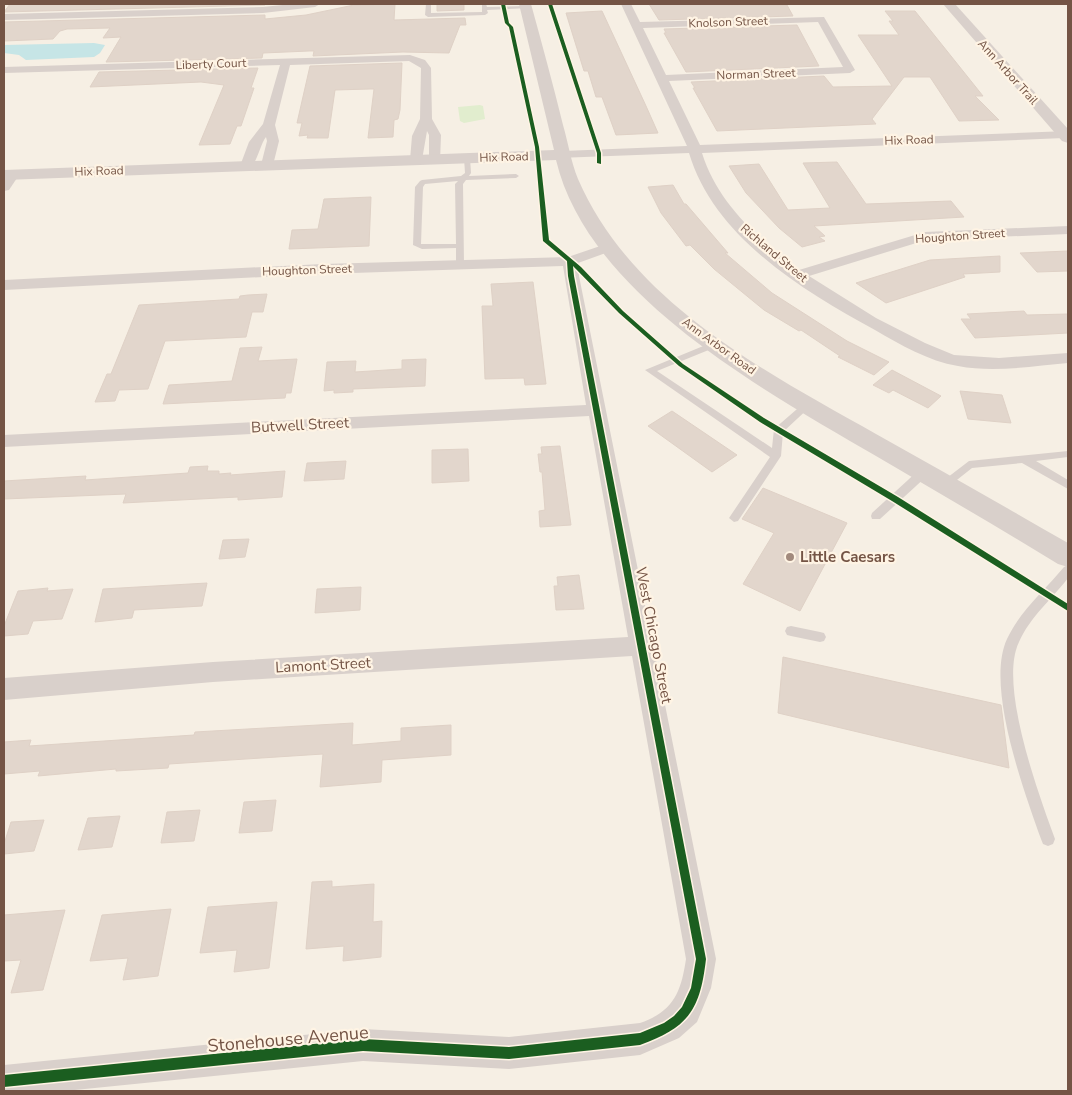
<svg xmlns="http://www.w3.org/2000/svg" width="1072" height="1095" font-family="'Nunito Sans',sans-serif">
<style>
.green{fill:#e1edce}
.water{fill:#c6e5e6}
.building{fill:#e2d6cc;stroke:#dfd1c6}
.lines{fill:none;stroke-linecap:round;stroke-linejoin:round}
.lane{fill:#d9d0cb;fill-rule:evenodd}
.street{fill:#d9d0cb;fill-rule:evenodd}
.secondary{fill:#d9d0cb;fill-rule:evenodd}
.cycleway-casing{stroke:#fff4e4;stroke-width:3}
.cycleway{fill:#1b5e20;fill-rule:evenodd}
.poi-dot{fill:#a28a7d;stroke:#fff4e4;stroke-width:2}
.labels{text-anchor:middle;dominant-baseline:central;stroke-width:4.5;stroke-linejoin:round;paint-order:stroke}
.far-street-label{font-size:12px;fill:#745445;stroke:#fff4e4}
.street-label{font-size:15px;fill:#745445;stroke:#fff4e4}
.poi-label{font-size:15px;font-weight:bold;fill:#745445;stroke:#fff4e4;text-anchor:start}
.near-street-label{font-size:18px;fill:#745445;stroke:#fff4e4}
</style>
<rect width="100%" height="100%" fill="#f6efe4"/>
<!-- green -->
<polygon class="green" points="480,105 483,106 485,119 464,123 460,121 458,107"/>
<!-- water -->
<polygon class="water" points="94,43 105,45 100,53 94,57 26,60 19,55 4,53 4,45"/>
<!-- building -->
<g class="building">
<polygon points="10,4 265,4 265,5 4,12"/>
<polygon points="395,4 394,20 465,18 466,25 460,25 449,53 403,52 313,56 314,51 309,51 263,53 262,58 106,62 121,37 103,38 110,28 67,29 60,31 53,39 4,41 4,22 265,15 265,19 306,15 354,5"/>
<polygon points="437,4 464,4 464,10 437,11"/>
<polygon points="649,4 787,5 793,16 659,20"/>
<polygon points="602,11 646,106 658,133 616,135 602,97 596,97 588,71 584,71 566,13"/>
<polygon points="885,11 915,11 983,96 975,96 999,120 959,121 930,77 904,77 872,119 876,124 717,131 693,88 695,88 691,82 824,76 833,87 892,86 858,35 899,35 889,21 893,21"/>
<polygon points="797,25 819,66 686,72 664,33 666,33 664,29"/>
<polygon points="402,63 400,110 398,119 394,120 393,137 368,138 374,89 370,89 335,90 328,138 307,138 308,135 299,136 302,123 297,123 310,66"/>
<polygon points="258,68 251,88 254,88 241,126 237,126 230,144 199,145 224,85 201,82 90,87 99,72"/>
<polygon points="837,162 866,204 951,201 964,217 814,226 825,236 819,237 825,241 802,247 779,228 746,193 729,166 759,164 788,210 830,208 803,163"/>
<polygon points="673,185 684,204 686,204 728,253 725,253 772,293 847,341 889,362 874,375 838,357 840,356 801,330 799,331 764,310 714,269 690,245 686,246 661,213 648,187"/>
<polygon points="371,197 369,246 289,249 292,230 318,229 324,199"/>
<polygon points="1068,251 1068,271 1037,272 1020,253"/>
<polygon points="1000,256 1000,272 963,274 965,277 886,303 856,283 930,260"/>
<polygon points="533,282 546,384 525,385 524,378 485,379 482,306 493,306 491,284"/>
<polygon points="267,294 263,312 252,312 246,337 165,341 148,389 119,390 115,401 95,402 107,374 111,374 139,305 239,299 240,296 248,295"/>
<polygon points="1024,311 1027,315 1068,314 1068,333 975,338 961,319 971,319 967,314"/>
<polygon points="262,347 258,361 297,359 291,393 286,393 285,398 163,404 169,385 232,381 240,348"/>
<polygon points="426,359 425,386 353,389 353,392 334,393 334,390 324,391 327,362 356,361 355,372 402,369 402,360"/>
<polygon points="892,370 941,396 928,408 893,390 889,393 873,385"/>
<polygon points="960,391 1002,395 1011,423 968,419"/>
<polygon points="672,411 737,455 712,472 648,426"/>
<polygon points="560,446 571,525 540,527 539,511 545,510 542,472 540,472 538,454 542,454 541,447"/>
<polygon points="468,449 469,481 432,483 432,450"/>
<polygon points="346,461 344,479 304,481 307,463"/>
<polygon points="208,466 207,471 219,471 219,474 231,473 230,475 285,471 282,497 238,500 238,497 123,503 126,494 4,499 4,481 86,476 85,480 188,473 190,467"/>
<polygon points="763,488 847,523 800,611 743,584 774,533 742,519"/>
<polygon points="249,539 245,557 219,559 223,540"/>
<polygon points="579,575 584,609 556,610 554,586 558,586 557,577"/>
<polygon points="207,583 202,606 134,610 132,618 95,622 103,589"/>
<polygon points="361,587 360,610 315,613 317,589"/>
<polygon points="48,588 47,591 73,589 62,619 33,621 28,634 4,636 4,626 18,591"/>
<polygon points="783,657 1001,705 1009,768 778,713"/>
<polygon points="353,723 352,745 401,741 401,728 451,725 451,755 382,760 381,782 320,787 323,754 169,764 168,768 116,771 116,769 38,776 40,771 4,774 4,742 31,740 29,746 194,735 195,732"/>
<polygon points="276,800 272,831 239,833 244,802"/>
<polygon points="200,810 194,841 161,843 167,812"/>
<polygon points="120,816 112,847 78,850 88,818"/>
<polygon points="44,820 34,851 4,854 4,844 11,822"/>
<polygon points="332,881 332,887 374,884 373,922 382,921 381,957 343,961 344,946 306,949 312,882"/>
<polygon points="277,902 269,968 234,972 237,950 200,953 208,907"/>
<polygon points="171,909 158,976 123,980 128,958 90,961 102,915"/>
<polygon points="65,910 43,990 11,993 21,960 4,961 4,915"/>
</g>
<g class="lines">
<!-- lane -->
<g class="lane">
<polygon points="426,4 431,4 431,13 482,12 482,4 486,4 487,7 526,6 529,8 487,10 488,13 485,15 428,17 425,15"/>
<path d="M 467,156 L 470,158 L 471,173 L 469,176 L 516,174 L 519,176 L 516,178 L 466,180 L 463,184 L 464,264 L 460,266 L 456,264 L 456,248 L 422,249 L 413,245 L 415,187 L 420,181 L 422,180 L 461,176 L 465,173 L 464,158 ZM 458,181 L 455,184 L 456,244 L 421,244 L 423,187 L 425,184 Z"/>
<polygon points="713,342 717,345 716,347 657,371 772,448 774,429 804,403 810,403 812,405 783,432 781,456 738,521 734,522 729,518 770,457 645,370"/>
<polygon points="1068,451 1068,457 1036,461 1068,480 1068,489 1022,463 972,468 948,487 940,487 939,484 969,461"/>
<polygon points="924,468 929,472 928,475 880,519 872,519 871,516 872,513 920,469"/>
<path d="M 1068,565 L 1068,578 C 1052,599 1030,617 1019,642 C 998,685 1039,795 1055,839 L 1053,844 L 1048,846 L 1043,844 L 1041,839 C 1024,791 985,686 1007,639 C 1020,611 1045,590 1064,567 Z"/>
<polygon points="791,626 820,632 824,633 826,637 824,641 820,642 791,636 787,635 785,631 787,627"/>
</g>
<!-- street -->
<g class="street">
<polygon points="292,4 320,4 315,7 263,13 4,20 4,14 263,7"/>
<path d="M 621,4 L 631,4 L 640,22 L 824,17 L 855,70 L 850,73 L 669,81 L 700,145 L 1068,131 L 1068,137 L 1064,138 L 702,153 C 718,204 758,238 799,270 L 925,232 L 1068,226 L 1068,234 L 926,240 L 809,276 L 876,318 L 925,343 L 954,355 L 999,358 L 1068,353 L 1068,363 C 1032,366 994,373 958,366 C 928,361 901,345 875,330 C 803,291 714,237 689,153 L 558,158 L 557,155 L 563,151 L 687,146 ZM 818,22 L 843,67 L 666,75 L 643,28 Z"/>
<path d="M 410,55 L 425,60 L 431,68 L 432,119 L 441,135 L 440,162 L 435,163 L 429,159 L 429,135 L 427,131 L 422,160 L 416,164 L 410,160 L 412,136 L 420,119 L 421,68 L 409,61 L 290,65 L 275,125 L 279,141 L 273,165 L 267,169 L 261,165 L 267,141 L 266,137 C 259,146 257,167 246,170 L 240,166 L 249,142 L 263,124 L 280,65 L 4,73 L 4,67 Z"/>
<polygon points="12,171 19,175 9,190 4,191 4,177 7,172"/>
<path d="M 609,243 L 614,244 L 616,247 L 614,250 L 578,263 L 579,276 L 716,959 L 711,988 L 697,1022 L 679,1038 L 640,1055 L 509,1069 L 363,1061 L 65,1091 L 4,1091 L 4,1065 L 363,1029 L 509,1037 L 640,1023 C 674,1011 681,992 686,959 L 632,656 L 213,682 L 4,700 L 4,678 L 213,662 L 628,637 L 589,416 L 4,447 L 4,435 L 586,405 L 563,266 L 323,274 L 4,290 L 4,280 L 323,264 L 568,257 Z"/>
</g>
<!-- secondary -->
<g class="secondary">
<path d="M 519,4 L 531,4 C 542,44 553,84 563,125 C 568,142 571,162 578,179 C 632,303 764,371 876,434 C 940,470 1004,506 1068,543 L 1068,567 L 1058,564 C 998,527 937,492 876,456 C 765,391 588,295 556,160 L 4,180 L 4,170 L 554,150 Z"/>
<polygon points="943,4 955,4 1068,129 1068,143 1062,141"/>
</g>
<defs>
<g id="cycleway">
<path d="M 501,4 L 505,4 L 509,23 L 513,27 L 539,147 L 549,240 L 581,267 L 623,311 L 683,364 L 764,418 L 898,497 L 1068,604 L 1068,611 L 892,501 L 760,422 L 679,366 L 619,313 L 573,266 L 574,276 L 706,959 C 700,1010 689,1027 640,1045 L 509,1059 L 363,1051 L 4,1087 L 4,1075 L 363,1039 L 509,1047 L 640,1033 L 664,1023 L 674,1016 L 682,1007 L 691,988 L 696,959 L 568,276 L 567,261 L 543,241 L 535,147 L 509,27 L 505,23 Z"/>
<polygon points="548,4 552,4 601,153 601,164 597,163 597,153"/>
</g>
</defs>
<!-- cycleway casing -->
<use href="#cycleway" class="cycleway-casing"/>
<!-- cycleway -->
<use href="#cycleway" class="cycleway"/>
</g>
<!-- markers -->
<circle class="poi-dot" cx="790" cy="557" r="5"/>
<g class="labels">
<!-- far-street labels -->
<g class="far-street-label">
<text transform="translate(728 22) rotate(-2)">Knolson Street</text>
<text transform="translate(211 64) rotate(-2)">Liberty Court</text>
<text transform="translate(1008 72) rotate(48)">Ann Arbor Trail</text>
<text transform="translate(756 74) rotate(-2)">Norman Street</text>
<text transform="translate(909 140) rotate(-2)">Hix Road</text>
<text transform="translate(504 157) rotate(-2)">Hix Road</text>
<text transform="translate(99 171) rotate(-2)">Hix Road</text>
<text transform="translate(960 236) rotate(-4)">Houghton Street</text>
<text transform="translate(774 253) rotate(40)">Richland Street</text>
<text transform="translate(307 270) rotate(-2)">Houghton Street</text>
<text transform="translate(719 346) rotate(36)">Ann Arbor Road</text>
</g>
<!-- street labels -->
<g class="street-label">
<text transform="translate(300 425) rotate(-3)">Butwell Street</text>
<text transform="translate(654 635) rotate(79)">West Chicago Street</text>
<text transform="translate(323 665) rotate(-3)">Lamont Street</text>
</g>
<!-- poi labels -->
<g class="poi-label">
<text x="800" y="557">Little Caesars</text>
</g>
<!-- near-street labels -->
<g class="near-street-label">
<text transform="translate(288 1039) rotate(-5)">Stonehouse Avenue</text>
</g>
</g>
<!-- border -->
<rect width="1072" height="1095" fill="none" stroke="#745445" stroke-width="10"/>
</svg>
